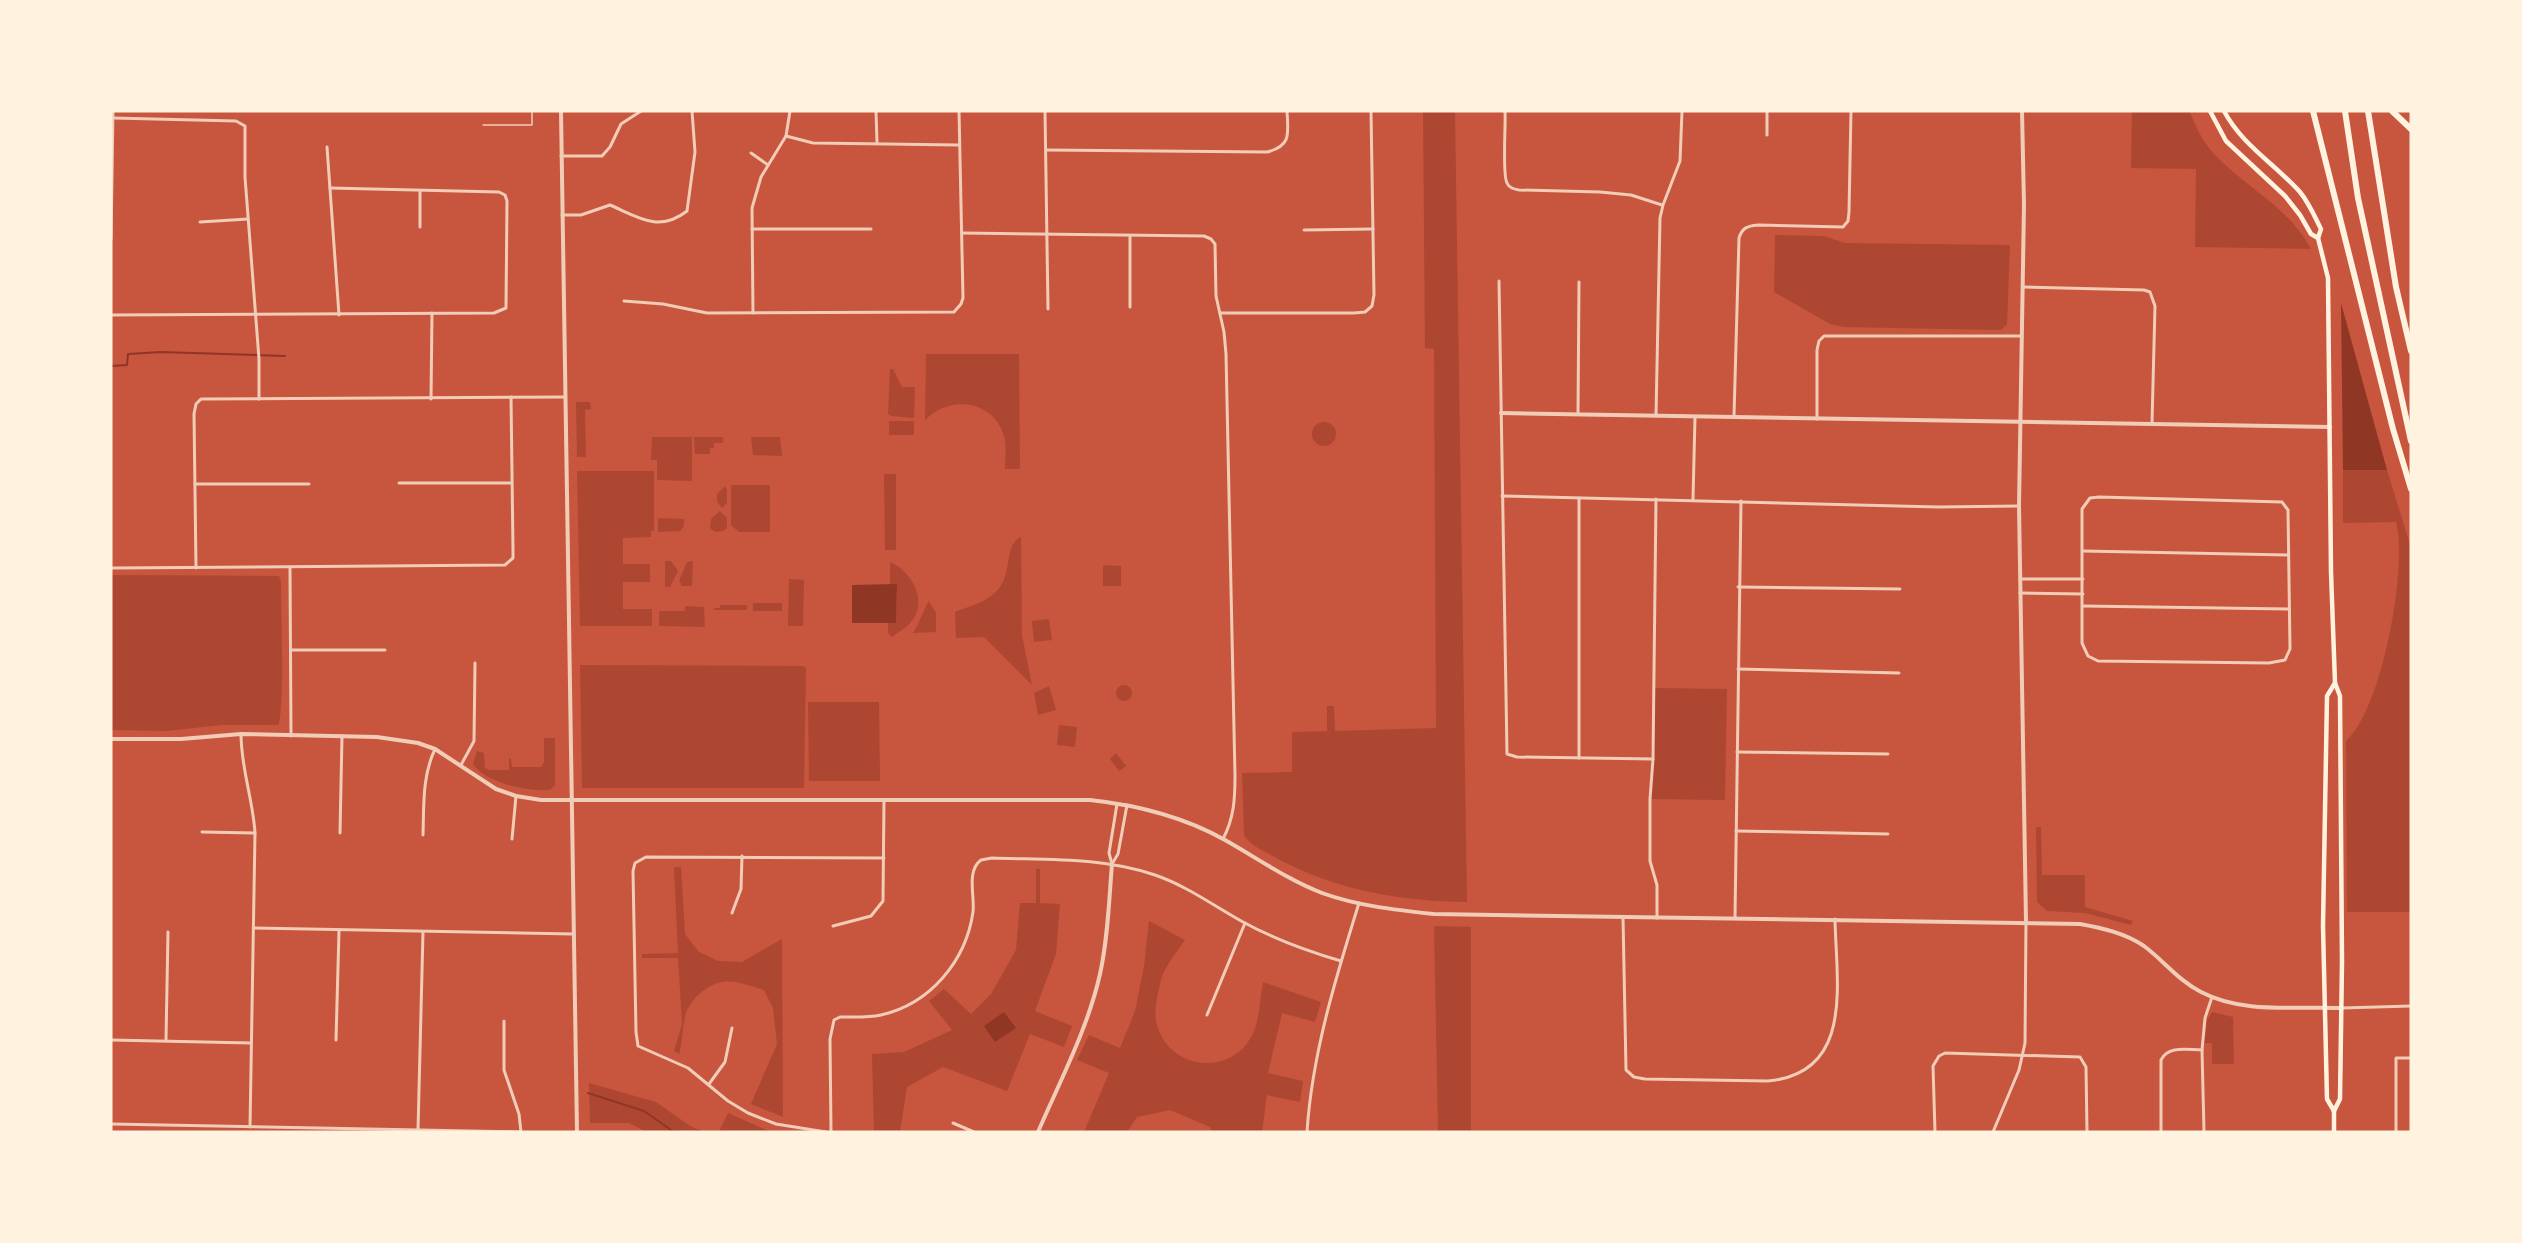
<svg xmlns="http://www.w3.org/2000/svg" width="2522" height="1243" font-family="Commissioner,sans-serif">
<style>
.green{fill:#ae4732}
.water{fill:#8f3625}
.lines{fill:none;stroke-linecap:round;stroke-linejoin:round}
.stream{stroke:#8f3625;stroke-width:2}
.service{stroke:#f1ccb7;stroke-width:1.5}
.minor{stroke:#f1ccb7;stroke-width:3}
.tertiary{stroke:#f1ccb7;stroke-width:4}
.secondary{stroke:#fff3e0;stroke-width:4.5}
.motorway{stroke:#fff3e0;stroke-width:6}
</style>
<rect width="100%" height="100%" fill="#c8553d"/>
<!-- green -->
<g class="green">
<path d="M 1423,111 L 1455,111 L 1467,902 C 1401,902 1329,889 1269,854 C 1260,849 1249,844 1244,835 L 1242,773 L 1292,772 L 1292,732 L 1327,731 L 1327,706 L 1334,706 L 1335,731 L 1436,728 L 1434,349 L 1425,348 Z"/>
<path d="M 2132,111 L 2189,111 C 2195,123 2200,137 2209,148 C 2241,186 2286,203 2311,249 L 2195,247 L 2196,169 L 2131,168 Z"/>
<polygon points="1775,235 1824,236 1845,243 2010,245 2007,324 2001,330 1843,327 1830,324 1774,292"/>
<path d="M 926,354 L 1019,354 L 1020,469 L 1005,469 C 1005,458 1007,446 1004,436 C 993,399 949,395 925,420 Z"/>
<polygon points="890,369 893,369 902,387 915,387 914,418 891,416 888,414"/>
<polygon points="576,402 590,402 591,409 585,410 586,457 577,457"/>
<rect x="889" y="421" width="25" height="14"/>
<circle cx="1324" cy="434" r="12"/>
<polygon points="652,437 692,437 692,481 657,480 657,460 651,460"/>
<polygon points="694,437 723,437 723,443 714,443 714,448 710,448 710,454 695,454"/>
<polygon points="751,437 780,437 782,456 753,455"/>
<path d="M 2343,470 L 2387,470 L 2411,548 L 2411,912 L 2347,912 L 2346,741 C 2382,710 2408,567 2396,522 L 2343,523 Z"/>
<polygon points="577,471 654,471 654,531 651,531 651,537 623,538 623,564 650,564 650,582 623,582 623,609 652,609 652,626 580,626"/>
<polygon points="884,474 896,474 896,550 885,550"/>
<polygon points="731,485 770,485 770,532 739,532 731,525"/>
<polygon points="725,486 727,490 727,503 722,508 717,502 717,494"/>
<polygon points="720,511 727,518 727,528 723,531 715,532 710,528 711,519"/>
<polygon points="658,518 684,519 684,526 680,531 658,532"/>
<path d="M 1021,537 L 1022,635 L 1032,685 L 984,637 L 956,638 L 955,612 C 972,605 989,602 1000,587 C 1012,571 1004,545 1021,537 Z"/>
<polygon points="665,561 671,561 678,571 670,587 665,587"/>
<polygon points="693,561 692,586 682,586 679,581 687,562"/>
<path d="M 890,562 C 911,570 929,602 911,622 C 906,628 898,632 892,637 L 888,633 L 888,623 L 896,623 L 897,585 L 890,584 Z"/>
<polygon points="1103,565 1121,566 1121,586 1103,586"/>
<path d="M 111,575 L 279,576 L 281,582 C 281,604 285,713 278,725 L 221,725 L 167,731 L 111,730 Z"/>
<polygon points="789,579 804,580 803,626 788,626"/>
<path d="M 929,601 L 936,613 L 936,632 L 913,633 C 919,624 925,606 929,601 Z"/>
<rect x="753" y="603" width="29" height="8"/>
<polygon points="720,605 747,605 747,610 714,610 714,608 720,608"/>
<polygon points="685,606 704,607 705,627 659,626 659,611 685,611"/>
<polygon points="1049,619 1052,640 1034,642 1032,621"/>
<polygon points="580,665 803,666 806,668 804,788 582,788"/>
<circle cx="1124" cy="693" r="8"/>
<polygon points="1049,686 1056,710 1038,715 1034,693"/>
<polygon points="1654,688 1727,689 1725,800 1650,799"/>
<polygon points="808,702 879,702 880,781 809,781"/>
<polygon points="1059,725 1077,727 1075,747 1057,745"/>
<path d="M 544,738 L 555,738 L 555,785 L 550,790 C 529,792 485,783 473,764 L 477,751 L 484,753 L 485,768 L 489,770 L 509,770 L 509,758 L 511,759 L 512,767 L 541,767 L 544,762 Z"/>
<polygon points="1116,753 1126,766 1119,771 1110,759"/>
<polygon points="2036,827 2041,827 2042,875 2085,875 2085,907 2133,921 2131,925 2085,913 2047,911 2037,902"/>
<path d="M 674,867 L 681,867 L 685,934 L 699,952 L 718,961 L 742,962 L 782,939 L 783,1117 L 751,1104 L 777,1044 L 773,1008 L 764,990 C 751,986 735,980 722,982 C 706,985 688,1001 685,1017 C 682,1029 683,1042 679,1054 L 674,1051 L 682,1024 L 678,958 L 642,958 L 642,954 L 678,953 Z"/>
<polygon points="1036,869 1040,869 1040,903 1060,904 1056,954 1035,1011 1072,1026 1064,1047 1030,1034 1007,1091 943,1067 907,1087 900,1132 874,1132 872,1054 904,1052 952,1030 929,1001 944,989 971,1014 991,994 1016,950 1020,903 1036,903"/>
<path d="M 1149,921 L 1185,940 C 1177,952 1165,966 1161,980 C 1158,992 1153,1013 1157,1025 C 1170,1072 1235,1077 1254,1031 C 1260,1016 1260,997 1263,982 L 1321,1002 L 1315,1022 L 1282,1013 L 1268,1073 L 1303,1081 L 1300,1102 L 1267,1095 L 1262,1132 L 1212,1132 L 1210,1127 L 1170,1110 L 1137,1117 L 1127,1132 L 1084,1132 L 1109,1073 L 1077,1060 L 1089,1035 L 1120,1048 L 1135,1011 L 1144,966 Z"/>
<polygon points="1434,926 1471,927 1471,1132 1438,1132"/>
<polygon points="2212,1012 2233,1017 2234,1064 2212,1064 2212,1043 2204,1043 2207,1021"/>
<polygon points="589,1083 656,1102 690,1126 705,1132 647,1132 629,1123 590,1123"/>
<polygon points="728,1113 771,1132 719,1132"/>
</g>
<!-- water -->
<g class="water">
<polygon points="2341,303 2387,470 2343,470"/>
<polygon points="897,584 896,623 852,623 852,585"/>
<polygon points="1004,1012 1016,1028 995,1042 984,1026"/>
</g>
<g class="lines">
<!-- stream -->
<g class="stream">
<polyline points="111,366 127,365 128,354 161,352 285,356"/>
<polyline points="588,1093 644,1111 674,1132"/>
</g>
<!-- service -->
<polyline class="service" points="483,125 532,125 532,111"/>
<!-- minor -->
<g class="minor">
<polyline points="876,111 877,143"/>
<polyline points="1045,111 1048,309"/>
<path d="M 1505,111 C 1506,125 1502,174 1507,183 C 1509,188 1514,189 1519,190 L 1600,192 L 1631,195 L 1662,205"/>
<polyline points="113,118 236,121 245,126 245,177 259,359 259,399"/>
<polyline points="1767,135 1767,111"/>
<polyline points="786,136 813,143 958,145"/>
<polyline points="327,147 339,315"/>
<path d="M 1046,150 L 1267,152 C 1292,146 1288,133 1287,111"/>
<polyline points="751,153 768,165"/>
<polyline points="561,156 602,156 610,147 621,124 641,111"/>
<polyline points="420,191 420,227"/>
<path d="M 562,215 L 581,215 L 610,205 C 638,217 659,233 687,211 L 695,152 L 692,111"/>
<polyline points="200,222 248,219"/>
<polyline points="752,229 871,229"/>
<polyline points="1304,230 1373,229"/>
<path d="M 962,233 L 1204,236 L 1211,239 L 1215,244 L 1216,296 L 1224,332 L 1226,354 L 1235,776 C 1235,799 1234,818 1223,839"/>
<polyline points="1130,237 1130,307"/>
<polyline points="111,239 113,111"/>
<polyline points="1499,281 1507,754 1517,757 1653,759"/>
<polyline points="2023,287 2144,290 2150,292 2155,306 2152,423"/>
<polyline points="624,301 663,304 707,313 954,312 961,304 963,298 959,111"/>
<polyline points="753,313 752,208 761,177 786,136 790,111"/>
<polyline points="1220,313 1354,313 1365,312 1372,306 1374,295 1371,111"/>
<polyline points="111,315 494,313 506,308 507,201 505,195 499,192 330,188"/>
<polyline points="431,399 432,313"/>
<polyline points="1578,414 1579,282"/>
<polyline points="1656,416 1660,218 1663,205 1680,161 1682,111"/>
<path d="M 1734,416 L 1739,238 C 1742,228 1747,226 1758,225 L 1843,227 L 1848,221 L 1849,212 L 1851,111"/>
<polyline points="1817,419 1817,350 1819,341 1824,336 2020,336"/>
<polyline points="399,483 511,483"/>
<polyline points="195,484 309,484"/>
<polyline points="1502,496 1938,507 2019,506"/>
<polygon points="2099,497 2282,502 2288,510 2290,649 2285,660 2269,663 2098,661 2088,656 2082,643 2082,509 2090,498"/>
<polyline points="1656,499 1653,759 1650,799 1650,861 1657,885 1657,918"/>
<polyline points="1693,499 1695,417"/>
<polyline points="2083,551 2288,555"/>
<polyline points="111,568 505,565 513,558 513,550 511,397"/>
<polyline points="196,568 194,414 196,404 201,399 565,397"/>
<polyline points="290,568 291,736"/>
<polyline points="2020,579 2083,579"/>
<polyline points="1738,587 1900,589"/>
<polyline points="2020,593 2083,594"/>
<polyline points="2083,606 2289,609"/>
<polyline points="291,650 385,650"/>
<polyline points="1738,669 1899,673"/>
<path d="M 241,734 C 241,769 253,799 255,833 L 250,1127"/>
<polyline points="1737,752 1888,754"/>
<polyline points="1579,758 1579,498"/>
<polyline points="461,765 474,741 475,663"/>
<polyline points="1736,831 1888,834"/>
<polyline points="202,832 255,833"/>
<polyline points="340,833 342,736"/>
<path d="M 423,835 C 424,805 422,777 435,749"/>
<polyline points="512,839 516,796"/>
<polyline points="1112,864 1109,853 1117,804"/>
<polyline points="1112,864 1118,854 1127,805"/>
<polyline points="732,913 741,889 742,856"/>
<path d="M 1623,917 L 1626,1070 L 1634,1077 L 1645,1079 L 1768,1081 C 1855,1073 1836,982 1835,919"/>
<polyline points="1735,918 1741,501"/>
<polyline points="833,926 871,916 883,901 884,800"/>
<polyline points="254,928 573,934"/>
<polyline points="2342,1008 2411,1006"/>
<polyline points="1207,1015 1245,923"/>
<polyline points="111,1040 251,1043"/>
<polyline points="166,1040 168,932"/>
<polyline points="336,1040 339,931"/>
<polyline points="2202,1050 2205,1018 2212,997"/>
<polyline points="709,1084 725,1062 732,1028"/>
<polyline points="953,1123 974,1132"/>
<polyline points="111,1124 521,1132 519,1114 504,1070 504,1021"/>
<polyline points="418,1130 423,932"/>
<polyline points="826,1132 776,1124 748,1113 728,1101 688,1068 638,1046 636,1032 633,871 635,863 646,857 884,858"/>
<path d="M 831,1132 L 830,1039 L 834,1020 L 840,1017 C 853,1017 867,1018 881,1015 C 930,1004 966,961 973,912 C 975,896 966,871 981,860 L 992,858 C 1047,860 1103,857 1155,875 C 1187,886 1214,906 1243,922 C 1274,939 1307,951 1341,961"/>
<path d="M 1307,1132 C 1312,1054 1336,977 1359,903"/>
<polyline points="1935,1132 1933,1066 1939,1056 1945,1053 2080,1057 2086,1067 2087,1132"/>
<polyline points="1993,1132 2019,1070 2025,1043 2026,921"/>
<path d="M 2161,1132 L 2161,1060 C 2168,1045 2188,1050 2202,1050 L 2204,1132"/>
<polyline points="2396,1132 2396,1058 2411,1058"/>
</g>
<!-- tertiary -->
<g class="tertiary">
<polyline points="561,111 577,1132"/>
<polyline points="2022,111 2024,205 2019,506 2026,921"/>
<polyline points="1501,413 2330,427"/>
<path d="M 111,739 L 181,739 L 241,734 L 377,737 L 418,743 L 435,749 L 496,789 L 516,796 L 541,800 L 1090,800 C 1137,805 1184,817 1225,840 C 1257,858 1288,880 1322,893 C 1358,906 1396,910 1434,914 L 2080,924 C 2102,928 2125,933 2144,946 C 2164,961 2179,981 2201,992 C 2243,1014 2294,1006 2340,1008"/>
<path d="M 1038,1132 C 1060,1081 1088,1028 1100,974 C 1108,938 1109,900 1112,864"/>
</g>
<!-- secondary -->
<g class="secondary">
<polyline points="2210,111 2226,141 2285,196 2300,215 2311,234 2318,238"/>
<path d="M 2224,111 C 2242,145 2275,164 2300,192 C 2309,203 2315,217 2321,229 L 2318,238 L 2328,278 L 2331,572 L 2335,683 L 2340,696 L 2342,962 L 2340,1099 L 2334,1111"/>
<polyline points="2334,1132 2334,1111 2327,1099 2323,926 2327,696 2335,683"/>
</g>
<!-- motorway -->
<g class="motorway">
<polyline points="2313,111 2393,429 2411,489"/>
<polyline points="2345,111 2358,198 2411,441"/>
<polyline points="2368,111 2396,287 2411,351"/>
<polyline points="2392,111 2411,129"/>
</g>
</g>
<!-- border -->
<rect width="2522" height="1243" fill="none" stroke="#fff3e0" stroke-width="225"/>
</svg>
